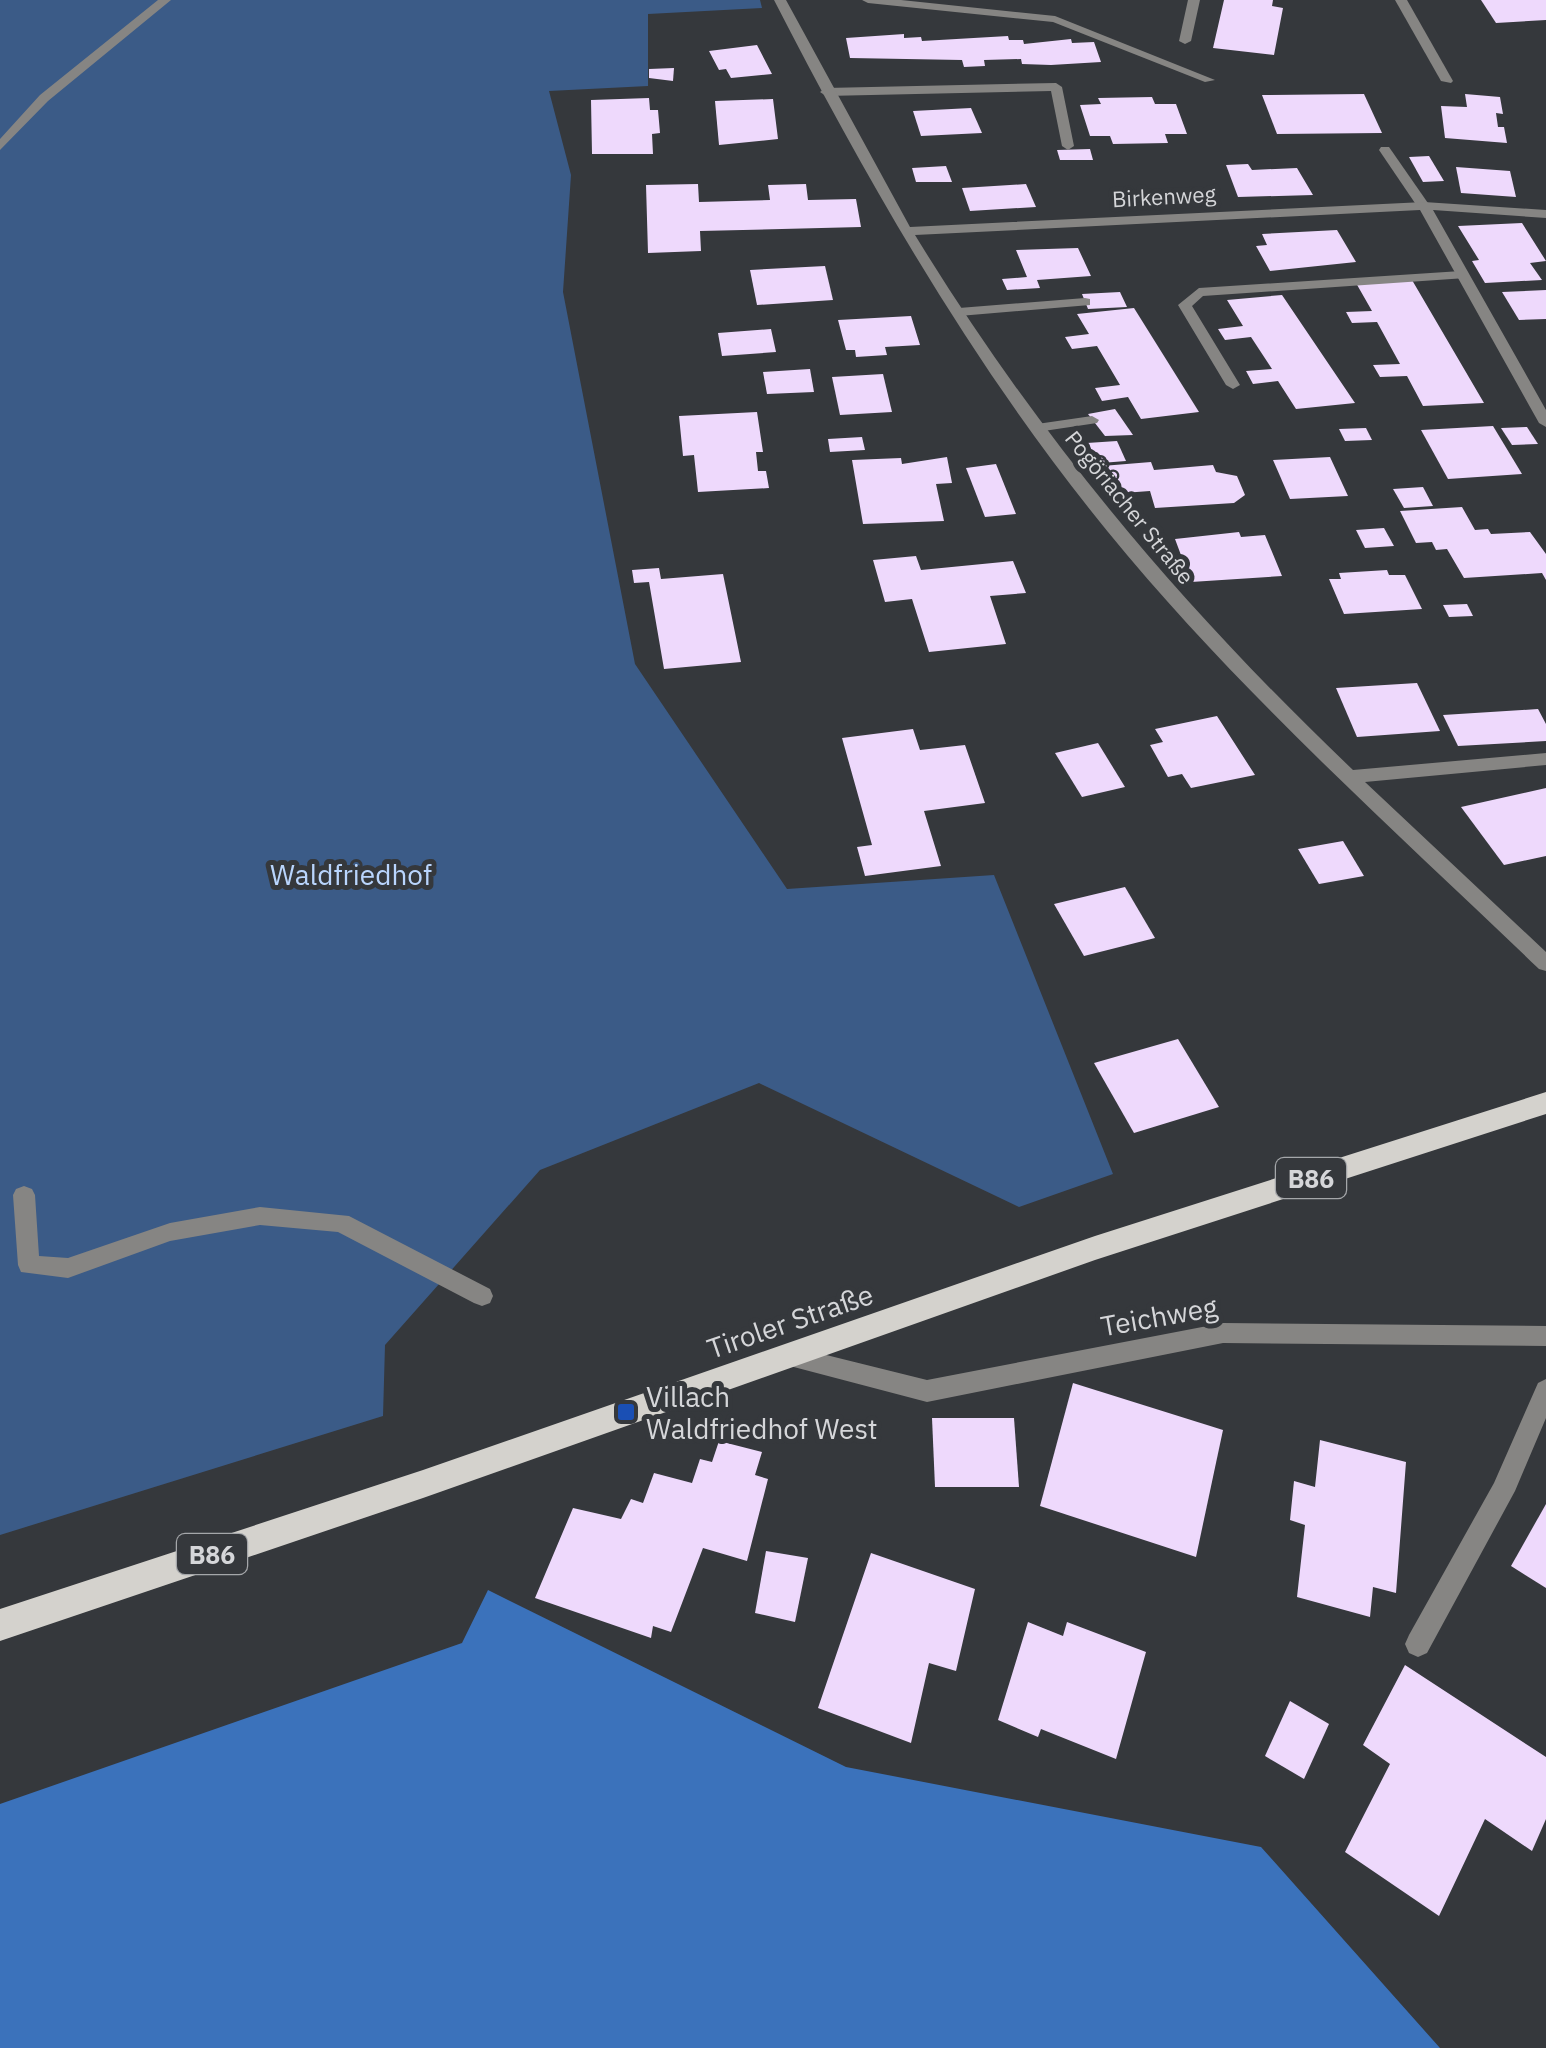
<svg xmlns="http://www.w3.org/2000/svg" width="1546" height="2048" font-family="'IBM Plex Sans',sans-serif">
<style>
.green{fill:#3b5b87}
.forest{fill:#3b72bb}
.building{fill:#eed9fc}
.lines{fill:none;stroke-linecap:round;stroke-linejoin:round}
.service{fill:#868583;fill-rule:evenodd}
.minor{fill:#868583;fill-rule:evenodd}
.primary{fill:#d4d2cd;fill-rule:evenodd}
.transit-dot{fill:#1a4fb4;stroke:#35383c;stroke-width:4}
.labels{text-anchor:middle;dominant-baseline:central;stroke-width:10;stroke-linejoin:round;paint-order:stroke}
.far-street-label{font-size:22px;fill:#d5d6d9;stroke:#35383c}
.shield{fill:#35383c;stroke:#a5a7aa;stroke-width:2.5}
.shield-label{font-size:25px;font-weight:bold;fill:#d5d6d9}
.park-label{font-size:28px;fill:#b9d5fd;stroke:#35383c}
.street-label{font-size:28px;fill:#d5d6d9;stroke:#35383c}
.poi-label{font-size:28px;fill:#d5d6d9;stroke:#35383c;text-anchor:start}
</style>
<rect width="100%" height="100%" fill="#35383c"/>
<!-- green -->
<polygon class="green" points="0,0 760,0 762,8 648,14 648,86 549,91 571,175 563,292 635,664 787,889 994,875 1113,1174 1019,1207 759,1083 540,1170 385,1345 383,1416 0,1535"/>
<!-- forest -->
<polygon class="forest" points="488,1590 846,1767 1261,1847 1440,2048 0,2048 0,1804 462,1643"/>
<!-- building -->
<g class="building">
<polygon points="1224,0 1273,0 1272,6 1283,8 1274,55 1213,48"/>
<polygon points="1481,0 1546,0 1546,20 1496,23"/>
<polygon points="904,34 904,38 921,37 922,41 1008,36 1009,40 1023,40 1024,44 1071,39 1072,43 1094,42 1101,62 1051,65 1022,64 1021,59 984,60 985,66 964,67 962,60 850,58 846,38"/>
<polygon points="757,45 772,74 731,78 726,69 719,70 709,51"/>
<polygon points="674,68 673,81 649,78 649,69"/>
<polygon points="1364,94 1382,133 1277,134 1262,95"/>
<polygon points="1465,94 1500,97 1503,114 1496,113 1498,127 1504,127 1507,143 1445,138 1441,106 1467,107"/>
<polygon points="1152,97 1155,104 1176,104 1187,134 1165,134 1168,143 1113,144 1110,136 1090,136 1080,105 1101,104 1098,98"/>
<polygon points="649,98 650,110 658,110 660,133 652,134 653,154 592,154 591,100"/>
<polygon points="773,99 778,139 719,145 715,101"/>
<polygon points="971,108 982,133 921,136 913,111"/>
<polygon points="1090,149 1093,160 1060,160 1057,150"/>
<polygon points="1429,156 1444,181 1423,182 1409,157"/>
<polygon points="1248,164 1252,170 1297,168 1313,195 1238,197 1226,165"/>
<polygon points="946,166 952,182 916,182 912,168"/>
<polygon points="1456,167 1510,171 1516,197 1461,193"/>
<polygon points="698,184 699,202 770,200 768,185 806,184 808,200 856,199 861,227 700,231 701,251 648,253 646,185"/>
<polygon points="1026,184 1036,207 970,211 962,188"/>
<polygon points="1522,223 1546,261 1530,263 1542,280 1485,283 1472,261 1479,260 1458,226"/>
<polygon points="1337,230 1356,262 1270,271 1256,246 1267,245 1262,234"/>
<polygon points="1078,248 1091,276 1037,280 1040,288 1007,290 1002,279 1027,277 1016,250"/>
<polygon points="825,266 833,300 757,305 750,270"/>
<polygon points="1412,280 1484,403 1423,406 1407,376 1380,377 1373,365 1400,364 1377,322 1352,323 1346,312 1372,311 1356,283"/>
<polygon points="1546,290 1546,319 1519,320 1502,292"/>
<polygon points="1120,292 1127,307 1088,309 1082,294"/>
<polygon points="1282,295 1355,403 1296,409 1278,381 1253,384 1246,371 1272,369 1251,337 1225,340 1218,329 1243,326 1227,300"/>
<polygon points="1134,308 1199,412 1141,419 1128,397 1102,401 1095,388 1120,385 1097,346 1072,349 1065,337 1089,334 1077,314"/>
<polygon points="911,316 920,345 885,347 887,355 856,357 855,350 846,350 838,320"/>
<polygon points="771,329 776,352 722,356 718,333"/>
<polygon points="810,369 814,392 767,394 763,372"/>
<polygon points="883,374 892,412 840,415 832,377"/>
<polygon points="1115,409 1133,435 1105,436 1088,414"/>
<polygon points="757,412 763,452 756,452 758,471 766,471 769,488 698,492 694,455 683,456 679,416"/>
<polygon points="1493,426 1522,474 1448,479 1421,430"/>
<polygon points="1527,427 1538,444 1512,445 1501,428"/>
<polygon points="1366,428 1372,440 1345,441 1339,429"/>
<polygon points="862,437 865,450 830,452 828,439"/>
<polygon points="1117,441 1126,461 1101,463 1087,443"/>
<polygon points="947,457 952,483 936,484 944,521 863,524 852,460 901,458 902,464"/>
<polygon points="1330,457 1348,496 1290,499 1273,460"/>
<polygon points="1151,462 1154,470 1213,465 1216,472 1237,476 1245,495 1234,503 1155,508 1150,491 1123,493 1102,466"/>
<polygon points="996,464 1016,514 985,517 966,468"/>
<polygon points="1423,487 1433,506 1404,508 1393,489"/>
<polygon points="1462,507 1475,530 1488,529 1491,534 1530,532 1546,554 1546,580 1542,573 1464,578 1447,549 1436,550 1432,542 1416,543 1400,511"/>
<polygon points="1384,528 1394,546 1365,548 1356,530"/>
<polygon points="1239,532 1241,537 1265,535 1282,576 1191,582 1175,539"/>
<polygon points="916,556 921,570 1013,561 1026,593 990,596 1006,644 929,652 912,599 885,602 873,560"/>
<polygon points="659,568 661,579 723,574 741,662 664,669 649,582 634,583 632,570"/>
<polygon points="1387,570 1389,575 1405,575 1422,609 1344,614 1329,579 1341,579 1339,573"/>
<polygon points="1467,604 1473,616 1449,617 1443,605"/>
<polygon points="1417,683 1440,731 1357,737 1336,688"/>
<polygon points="1538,709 1546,724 1546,741 1458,746 1443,715"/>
<polygon points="1217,716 1255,775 1191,788 1182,774 1168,777 1150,745 1163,742 1155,729"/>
<polygon points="913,729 920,750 965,745 985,803 924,811 941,866 865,876 857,847 872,845 842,738"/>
<polygon points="1098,743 1125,787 1082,797 1055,753"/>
<polygon points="1546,788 1546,856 1504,865 1461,807"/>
<polygon points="1343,841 1364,876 1319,884 1298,849"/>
<polygon points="1125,887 1155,938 1084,956 1054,904"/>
<polygon points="1178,1039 1219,1107 1134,1133 1094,1063"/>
<polygon points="1073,1383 1223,1430 1196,1557 1040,1506"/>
<polygon points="932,1418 1014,1418 1019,1487 935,1487"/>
<polygon points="1320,1440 1406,1462 1396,1593 1373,1587 1370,1617 1297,1597 1305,1525 1290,1520 1294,1481 1315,1487"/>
<polygon points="719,1441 762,1452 755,1475 768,1479 747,1561 703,1548 671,1632 653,1626 651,1638 535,1598 573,1508 621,1519 631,1499 643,1503 654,1473 692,1483 700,1459 712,1462"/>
<polygon points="1546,1504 1546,1588 1511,1566"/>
<polygon points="766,1551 808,1558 795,1622 755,1613"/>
<polygon points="871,1553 975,1589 956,1671 929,1663 911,1743 818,1708"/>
<polygon points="1028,1622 1063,1636 1067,1622 1146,1652 1116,1759 1041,1729 1038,1737 998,1720"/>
<polygon points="1405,1665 1546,1757 1546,1819 1532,1851 1485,1819 1439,1916 1345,1852 1390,1764 1363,1745"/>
<polygon points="1290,1701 1329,1724 1304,1779 1265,1756"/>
</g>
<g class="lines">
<!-- service -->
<g class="service">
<polygon points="158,0 171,0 48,101 0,150 0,139 40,95"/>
<polygon points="862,0 901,0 1055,16 1215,80 1205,82 1053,22 868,3"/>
<polygon points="1188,0 1200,0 1191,41 1185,44 1179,41"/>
<polygon points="1056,83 1062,87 1074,146 1068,150 1062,146 1051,91 826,96 820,92 826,88"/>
<polygon points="1381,147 1389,147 1430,206 1429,209 1419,209 1379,150"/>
<polygon points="1461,271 1466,272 1466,278 1203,296 1192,306 1240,385 1233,389 1226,385 1178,305 1199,288"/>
<polygon points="1085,298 1090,299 1090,305 959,316 952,312 959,308"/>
<polygon points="1092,416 1099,420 1097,423 1037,432 1030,428 1037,424"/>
<polygon points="24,1186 32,1189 35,1195 39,1256 68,1258 170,1223 260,1207 349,1216 490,1289 493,1296 490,1303 482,1306 474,1303 338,1232 260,1225 170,1241 68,1278 21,1272 18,1265 13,1195 16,1189"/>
<polygon points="1546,1379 1546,1418 1515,1491 1427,1653 1418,1657 1409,1653 1405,1644 1409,1635 1494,1483 1538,1383"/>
</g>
<!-- minor -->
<g class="minor">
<path d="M 774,0 L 786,0 L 910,227 L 1424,202 L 1546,210 L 1546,218 L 1433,210 L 1546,410 L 1546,427 L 1539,423 L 1420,210 L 915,235 C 1039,438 1181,606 1353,770 L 1546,753 L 1546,765 L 1365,782 L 1546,952 L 1546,971 L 1539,969 C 1392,828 1238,691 1108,532 C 975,369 870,187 774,0 Z"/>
<polygon points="1395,0 1407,0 1453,81 1451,83 1441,81"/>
<polygon points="1223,1323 1546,1326 1546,1346 1223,1343 927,1402 790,1366 782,1363 779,1356 782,1349 790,1346 927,1380"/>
</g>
<!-- primary -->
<polygon class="primary" points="1546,1092 1546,1114 1095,1260 423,1498 0,1641 0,1609 423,1470 1095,1236"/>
</g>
<!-- markers -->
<rect class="transit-dot" x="616" y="1402" width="20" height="20" rx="5"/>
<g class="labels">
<!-- far-street labels -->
<g class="far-street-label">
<text transform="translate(1164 196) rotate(-3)">Birkenweg</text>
<text transform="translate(1130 507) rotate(51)">Pogöriacher Straße</text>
</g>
<!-- shield labels -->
<g class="shield">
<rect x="1276" y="1158" width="70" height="40" rx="8"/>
<rect x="177" y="1534" width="70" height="40" rx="8"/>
</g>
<g class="shield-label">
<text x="1311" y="1178">B86</text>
<text x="212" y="1554">B86</text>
</g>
<!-- park labels -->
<g class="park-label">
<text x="351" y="874">Waldfriedhof</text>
</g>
<!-- street labels -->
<g class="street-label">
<text transform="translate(1159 1316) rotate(-10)">Teichweg</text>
<text transform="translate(790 1321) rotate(-19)">Tiroler Straße</text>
</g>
<!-- poi labels -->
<g class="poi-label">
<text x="646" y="1396">Villach<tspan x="646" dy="32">Waldfriedhof West</tspan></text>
</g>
</g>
</svg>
